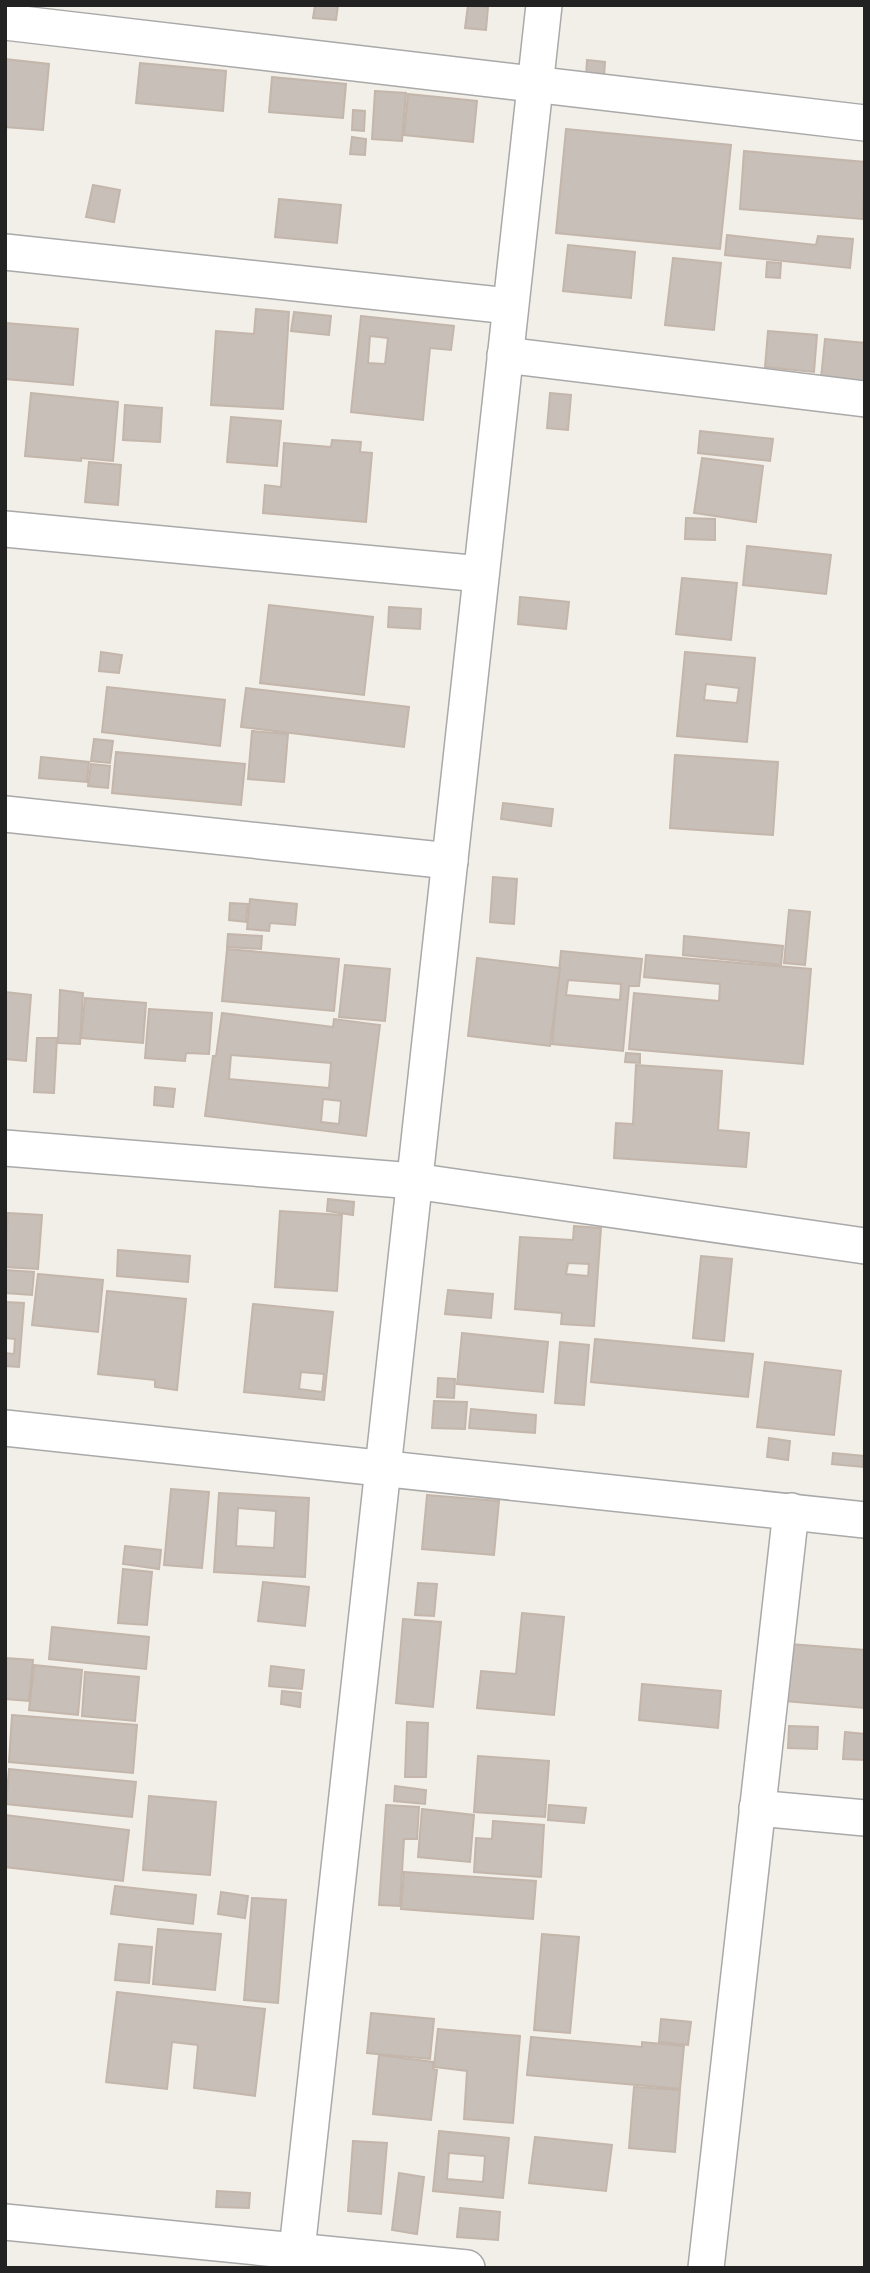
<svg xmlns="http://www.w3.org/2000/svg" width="870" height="2273" font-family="'Exo 2',sans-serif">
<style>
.building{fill:#c7bfb8;stroke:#c4b6ab;stroke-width:2;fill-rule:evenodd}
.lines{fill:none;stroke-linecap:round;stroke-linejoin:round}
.street-casing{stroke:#a9a9a9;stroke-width:38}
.street{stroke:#fff;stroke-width:35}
</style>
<rect width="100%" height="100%" fill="#f2efe9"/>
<!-- building -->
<g class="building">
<polygon points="315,5 338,5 336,20 313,18"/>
<polygon points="468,5 488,7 486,30 465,28"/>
<polygon points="5,59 49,64 43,130 5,127"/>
<polygon points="587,60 605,62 604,77 586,76"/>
<polygon points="140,63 226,71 223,111 136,103"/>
<polygon points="272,77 346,84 343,118 269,112"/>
<polygon points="375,91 406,93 402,141 372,139"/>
<polygon points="408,94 477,101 473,142 404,135"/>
<polygon points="353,110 365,111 364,131 352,130"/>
<polygon points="566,129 731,145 720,249 556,233"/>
<polygon points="352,137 366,139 365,155 350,154"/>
<polygon points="744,151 865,162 863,219 740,209"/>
<polygon points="93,185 120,190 114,222 86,217"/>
<polygon points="279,199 341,205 337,243 275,237"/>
<polygon points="727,235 816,245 818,236 853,239 850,268 725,255"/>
<polygon points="568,245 635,252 631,298 563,291"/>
<polygon points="673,258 721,263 714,330 665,325"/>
<polygon points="767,262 781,263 780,278 766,277"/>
<polygon points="256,309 289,312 283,409 211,405 216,331 254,334"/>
<polygon points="294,312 331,316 329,335 291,331"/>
<path d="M 361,316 L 454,326 L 451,350 L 430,348 L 423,420 L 351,412 ZM 370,336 L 388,338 L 385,364 L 368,363 Z"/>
<polygon points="5,323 78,329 73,385 5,379"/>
<polygon points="768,331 817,335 814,372 765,367"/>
<polygon points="825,339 865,343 865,382 821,378"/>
<polygon points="31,393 118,402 113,461 81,458 81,461 25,456"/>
<polygon points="550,393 571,395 568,430 547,428"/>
<polygon points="125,405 162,408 160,442 123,440"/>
<polygon points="231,417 281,421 277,466 227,462"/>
<polygon points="700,431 773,439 770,461 698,453"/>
<polygon points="332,440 361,442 360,452 372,453 366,522 263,513 265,485 281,487 284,443 331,447"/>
<polygon points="702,458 763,466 756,522 694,513"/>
<polygon points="89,462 121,465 118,505 85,502"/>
<polygon points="686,518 715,519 715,540 685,539"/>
<polygon points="747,546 831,555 826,594 743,585"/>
<polygon points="682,578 737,583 731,640 676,634"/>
<polygon points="520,597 569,602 566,629 518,624"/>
<polygon points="269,605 373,617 364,695 260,683"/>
<polygon points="389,607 421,609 420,629 388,627"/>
<polygon points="101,652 122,655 119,673 99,671"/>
<path d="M 685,652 L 755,658 L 747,742 L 677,736 ZM 706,684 L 739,688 L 737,703 L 704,700 Z"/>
<polygon points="107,687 225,700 220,746 102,732"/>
<polygon points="246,688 409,707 404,747 241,727"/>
<polygon points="252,731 288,734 284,782 248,779"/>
<polygon points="94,739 113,741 110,763 91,761"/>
<polygon points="116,752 245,764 241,805 112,793"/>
<polygon points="675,755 778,762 773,835 670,828"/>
<polygon points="41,757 89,762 87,782 39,778"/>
<polygon points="91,764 110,766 108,788 88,786"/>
<polygon points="503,803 553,809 551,826 501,819"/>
<polygon points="493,877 517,879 514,924 490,922"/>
<polygon points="250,899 297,904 295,925 270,923 269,931 247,929"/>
<polygon points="230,903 248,904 246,922 229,920"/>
<polygon points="789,910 810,912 805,965 784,963"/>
<polygon points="228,934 262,936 261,949 227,947"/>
<polygon points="684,936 783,946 781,965 683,955"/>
<polygon points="227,949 339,959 334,1011 222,1001"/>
<path d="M 561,951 L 642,959 L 639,986 L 629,986 L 623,1051 L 552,1044 ZM 568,980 L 621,984 L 620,1000 L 566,995 Z"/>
<polygon points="646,955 811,969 803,1064 629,1049 634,993 719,1001 720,984 644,977"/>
<polygon points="477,958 560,968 550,1046 468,1036"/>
<polygon points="345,965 390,969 385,1021 339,1017"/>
<polygon points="60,990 83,993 80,1044 58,1043"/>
<polygon points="5,992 31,995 26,1061 5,1059"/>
<polygon points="85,998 146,1003 143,1043 81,1038"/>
<polygon points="149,1009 212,1013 209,1054 186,1053 185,1061 145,1058"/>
<path d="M 222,1013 L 333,1027 L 334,1019 L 380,1025 L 366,1136 L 205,1116 L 213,1056 L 216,1056 ZM 231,1055 L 331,1063 L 329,1088 L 229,1079 ZM 323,1099 L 341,1101 L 339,1124 L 321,1122 Z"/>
<polygon points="37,1038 57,1038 54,1093 34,1092"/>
<polygon points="626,1053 640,1054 640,1063 625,1062"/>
<polygon points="636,1065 722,1071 718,1130 749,1133 746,1167 614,1158 616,1123 633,1124"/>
<polygon points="155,1087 175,1089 173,1107 154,1105"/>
<polygon points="328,1199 354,1202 353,1215 327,1211"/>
<polygon points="280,1211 342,1215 337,1291 275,1287"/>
<polygon points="8,1213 42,1215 38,1269 5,1267"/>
<path d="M 574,1226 L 601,1228 L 594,1326 L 561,1324 L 562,1313 L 515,1309 L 520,1237 L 573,1240 ZM 568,1263 L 589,1264 L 588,1276 L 566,1274 Z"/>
<polygon points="118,1250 190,1256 188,1282 117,1276"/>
<polygon points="701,1256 732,1259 724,1341 693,1338"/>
<polygon points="5,1270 34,1272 32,1295 5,1293"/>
<polygon points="38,1274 103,1280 98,1332 32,1325"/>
<polygon points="448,1290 493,1294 491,1318 445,1314"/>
<polygon points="107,1291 186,1299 177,1390 155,1387 155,1380 98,1374"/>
<polygon points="5,1302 24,1303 19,1367 5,1366 5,1353 14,1354 15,1339 5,1338"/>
<path d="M 253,1304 L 333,1312 L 324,1400 L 244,1392 ZM 301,1372 L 324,1374 L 322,1392 L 299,1389 Z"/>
<polygon points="462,1333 548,1342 543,1392 457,1384"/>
<polygon points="595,1339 753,1354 748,1397 591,1382"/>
<polygon points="560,1342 589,1345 584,1405 555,1403"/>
<polygon points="765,1362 841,1371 834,1435 757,1427"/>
<polygon points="438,1378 455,1379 454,1398 437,1397"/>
<polygon points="434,1401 467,1402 465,1429 432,1428"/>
<polygon points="471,1409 536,1415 535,1433 469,1428"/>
<polygon points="769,1438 790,1441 788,1460 767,1457"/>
<polygon points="833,1453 864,1456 863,1467 832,1464"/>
<polygon points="171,1489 209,1492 202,1568 164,1565"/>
<path d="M 219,1493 L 309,1498 L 305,1577 L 214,1572 ZM 238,1508 L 276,1511 L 274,1548 L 236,1546 Z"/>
<polygon points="427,1495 499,1501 494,1555 422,1549"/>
<polygon points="125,1546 161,1550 159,1569 123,1564"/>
<polygon points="123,1569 152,1572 147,1625 118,1623"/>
<polygon points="263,1582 309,1587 305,1626 258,1621"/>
<polygon points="418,1583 437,1584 434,1616 415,1615"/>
<polygon points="522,1613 564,1617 554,1715 477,1708 481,1671 516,1674"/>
<polygon points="403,1619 441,1622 433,1707 396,1703"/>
<polygon points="52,1627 149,1637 146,1669 49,1659"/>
<polygon points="790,1644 865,1650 865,1708 785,1701"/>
<polygon points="5,1658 33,1660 29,1701 5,1699"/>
<polygon points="34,1665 82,1670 78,1715 29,1710"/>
<polygon points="271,1666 304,1670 302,1689 269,1686"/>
<polygon points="85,1672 139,1677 135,1721 82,1716"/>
<polygon points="642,1684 721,1691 718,1728 639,1720"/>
<polygon points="282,1691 301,1693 300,1707 281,1704"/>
<polygon points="12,1715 137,1725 133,1773 9,1762"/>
<polygon points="407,1722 428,1723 426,1777 405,1777"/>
<polygon points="789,1726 818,1727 817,1749 788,1748"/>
<polygon points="845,1732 865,1734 865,1760 843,1759"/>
<polygon points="478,1756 549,1761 545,1817 474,1812"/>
<polygon points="9,1769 136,1782 132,1817 6,1804"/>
<polygon points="395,1786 426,1790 425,1804 394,1801"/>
<polygon points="149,1796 216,1802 210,1875 143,1870"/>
<polygon points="386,1805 419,1807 417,1839 404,1839 400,1906 379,1905"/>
<polygon points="549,1805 586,1808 584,1823 548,1820"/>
<polygon points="422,1809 474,1815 470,1862 418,1857"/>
<polygon points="5,1815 129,1830 123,1881 5,1867"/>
<polygon points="493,1821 544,1825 541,1877 474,1872 476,1838 492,1839"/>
<polygon points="404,1872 536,1881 533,1919 401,1909"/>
<polygon points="115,1886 196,1895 193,1924 111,1914"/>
<polygon points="221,1892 248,1896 245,1918 218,1914"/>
<polygon points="252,1898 286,1900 278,2003 244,2000"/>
<polygon points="158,1929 221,1934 215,1990 153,1984"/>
<polygon points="542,1934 579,1937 570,2033 534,2030"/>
<polygon points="119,1944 152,1947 149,1983 115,1980"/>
<polygon points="117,1992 265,2009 255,2096 194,2088 198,2045 172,2042 167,2089 106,2082"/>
<polygon points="371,2013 434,2019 430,2059 367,2053"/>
<polygon points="661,2019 691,2022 688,2045 659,2042"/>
<polygon points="438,2029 520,2036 513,2123 464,2119 467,2071 434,2067"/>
<polygon points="531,2037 642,2047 642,2042 684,2046 680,2089 527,2075"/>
<polygon points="379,2055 433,2062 433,2069 437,2070 431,2120 373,2114"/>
<polygon points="634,2087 680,2090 675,2152 629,2148"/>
<path d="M 439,2131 L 509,2138 L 503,2198 L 433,2191 ZM 449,2153 L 485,2156 L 483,2182 L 447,2179 Z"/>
<polygon points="535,2137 612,2145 606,2191 529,2183"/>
<polygon points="353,2141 387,2143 381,2214 348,2211"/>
<polygon points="399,2173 424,2177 417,2234 392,2230"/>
<polygon points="217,2191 250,2193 249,2208 216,2207"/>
<polygon points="460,2208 500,2212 498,2240 457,2237"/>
</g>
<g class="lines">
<defs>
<g id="street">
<polyline points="5,22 865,123"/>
<polyline points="5,252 510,306"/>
<polyline points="505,355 865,399"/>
<polyline points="5,529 481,574"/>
<polyline points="5,814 450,861"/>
<polyline points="5,1148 414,1181 865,1246"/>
<polyline points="5,1428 865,1520"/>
<polyline points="757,1808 865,1818"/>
<polyline points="5,2222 467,2268"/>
<polyline points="295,2268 544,5"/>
<polyline points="706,2268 791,1511"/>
</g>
</defs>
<!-- street casing -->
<use href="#street" class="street-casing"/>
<!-- street -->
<use href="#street" class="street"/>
</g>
<!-- border -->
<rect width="870" height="2273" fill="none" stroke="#222222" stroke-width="14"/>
</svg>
